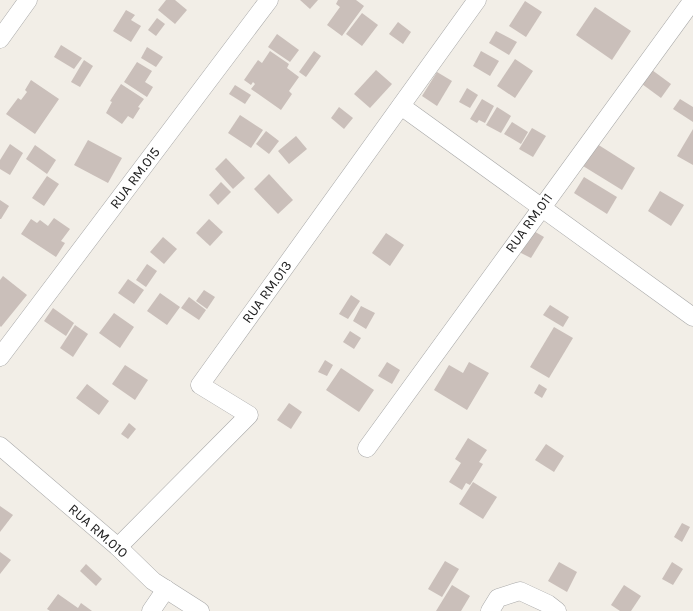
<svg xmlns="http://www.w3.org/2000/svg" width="693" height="611" font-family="Karla,sans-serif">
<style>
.building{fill:#cabfba}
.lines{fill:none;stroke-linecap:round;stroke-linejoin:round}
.minor-casing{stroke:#a8a8a8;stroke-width:19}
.minor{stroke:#fff;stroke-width:18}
.labels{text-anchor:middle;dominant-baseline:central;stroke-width:3.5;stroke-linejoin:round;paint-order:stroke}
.street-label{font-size:14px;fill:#212121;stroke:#fff}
</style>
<rect width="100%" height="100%" fill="#f2eee7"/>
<!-- building -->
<g class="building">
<polygon points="166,0 175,0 187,10 175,24 158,10"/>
<polygon points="300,0 318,0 310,9"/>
<polygon points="338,0 356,0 364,6 342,36 327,25 340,7 336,4"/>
<polygon points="525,1 542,12 526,37 509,26"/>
<polygon points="595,7 631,31 612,60 576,35"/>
<polygon points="126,10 135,15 131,20 141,26 131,42 113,31"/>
<polygon points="362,13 378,25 362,46 346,34"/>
<polygon points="157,18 165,24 156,36 148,30"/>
<polygon points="398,22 411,32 403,44 389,34"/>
<polygon points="496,31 517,42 509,55 489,43"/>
<polygon points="277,34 299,50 290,62 268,47"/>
<polygon points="61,45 82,58 74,69 54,57"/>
<polygon points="147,47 163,57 156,67 141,58"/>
<polygon points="270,51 289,64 287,68 299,77 289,91 292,94 281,110 251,89 255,84 253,82 251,85 244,80 258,60 262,63"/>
<polygon points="314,51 321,56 306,77 299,72"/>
<polygon points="481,51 499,61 490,76 473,66"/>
<polygon points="515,59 533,71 515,98 497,86"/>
<polygon points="84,60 93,66 80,87 71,82"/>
<polygon points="137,62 152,71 145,82 153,87 147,97 124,82"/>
<polygon points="376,70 392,84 370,108 354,94"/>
<polygon points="652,70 671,84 661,98 642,84"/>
<polygon points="437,72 452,81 437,106 422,96"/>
<polygon points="31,80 59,99 35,134 6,114 18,98 21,100 27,92 25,90"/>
<polygon points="121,84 144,99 138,107 140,108 133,119 128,116 122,124 106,113 112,102 110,101"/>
<polygon points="235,85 251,95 245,104 229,94"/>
<polygon points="467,88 478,95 470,108 459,102"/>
<polygon points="482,99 494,106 485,123 479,120 477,123 470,119"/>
<polygon points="680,99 693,107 693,122 673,109"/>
<polygon points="339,107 353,118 344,129 331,118"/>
<polygon points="497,107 511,116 501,133 486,125"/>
<polygon points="240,115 263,130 251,148 228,133"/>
<polygon points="512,122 528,132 521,144 504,134"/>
<polygon points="532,128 546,136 533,157 519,149"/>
<polygon points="693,129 693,165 677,156"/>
<polygon points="266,131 279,141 269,154 256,144"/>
<polygon points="296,136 307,149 289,164 278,151"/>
<polygon points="88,140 122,158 108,183 74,165"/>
<polygon points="10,144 23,153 10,175 0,169 0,160"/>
<polygon points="597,144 635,168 622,190 583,166"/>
<polygon points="35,145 56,160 47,174 26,159"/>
<polygon points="226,158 245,178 233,189 215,169"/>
<polygon points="269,174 293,200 278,214 254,189"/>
<polygon points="47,176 59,184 44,206 32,198"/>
<polygon points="584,177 617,197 607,214 574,193"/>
<polygon points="221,182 231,192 218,205 209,195"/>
<polygon points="660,191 684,205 671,226 648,211"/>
<polygon points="0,200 9,206 1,219 0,219"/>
<polygon points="54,218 70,229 61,241 65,243 56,257 21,234 31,219 37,223 40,220 48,226"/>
<polygon points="209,219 223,232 210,246 196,233"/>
<polygon points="532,230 544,237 531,258 519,252"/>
<polygon points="386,233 404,245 390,266 372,253"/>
<polygon points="163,237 177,249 164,264 150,252"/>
<polygon points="147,264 157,271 146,287 136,280"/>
<polygon points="3,276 27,295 1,327 0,326 0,280"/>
<polygon points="128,279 144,290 134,304 118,293"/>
<polygon points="204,290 215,297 207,309 196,301"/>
<polygon points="160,293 180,307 167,325 147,311"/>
<polygon points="351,295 360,301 348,319 339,314"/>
<polygon points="189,297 206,310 199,320 181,308"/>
<polygon points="550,305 569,317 563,327 543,315"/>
<polygon points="361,306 375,313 366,329 353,321"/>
<polygon points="53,308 74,323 66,336 44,321"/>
<polygon points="114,313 134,327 120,348 99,333"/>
<polygon points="75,325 88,334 73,357 60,348"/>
<polygon points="554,327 573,338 549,378 530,367"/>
<polygon points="350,331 361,338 354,349 343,342"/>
<polygon points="325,360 333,365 327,376 318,372"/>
<polygon points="387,362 400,370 392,384 378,376"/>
<polygon points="469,362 489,373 467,410 434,390 449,365 463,373"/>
<polygon points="125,365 148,380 135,400 112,384"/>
<polygon points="341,368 374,390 359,412 326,390"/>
<polygon points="87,384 109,401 99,415 76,398"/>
<polygon points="539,384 547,389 542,398 534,393"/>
<polygon points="289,403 302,412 291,429 277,420"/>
<polygon points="129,423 136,429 128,439 121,434"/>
<polygon points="468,438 487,450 479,462 483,464 470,485 466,483 462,490 449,482 461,463 455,459"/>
<polygon points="546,444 564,456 554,472 535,460"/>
<polygon points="473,482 497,497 483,519 459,504"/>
<polygon points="0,506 13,515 0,532"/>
<polygon points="682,523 690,527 682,542 674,537"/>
<polygon points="0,552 11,560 0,574"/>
<polygon points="445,561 459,569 442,597 428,589"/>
<polygon points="559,562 577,572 567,592 548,581"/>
<polygon points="672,562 683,569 673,585 662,579"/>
<polygon points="86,564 102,579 96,586 80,571"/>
<polygon points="452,585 470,596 461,611 436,611"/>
<polygon points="624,585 641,596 631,611 620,611 611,605"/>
<polygon points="58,594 78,608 81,603 92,611 50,611 47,609"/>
</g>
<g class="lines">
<defs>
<g id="minor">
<polyline points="0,39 28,0"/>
<polyline points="401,106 693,317"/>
<polyline points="0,357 269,0"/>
<polyline points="0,446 118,547 153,581 200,611"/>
<polyline points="367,448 693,0"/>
<polyline points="118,547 249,415 200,385 477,0"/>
<polyline points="151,611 166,589"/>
<polyline points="490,611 498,598 520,591 548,604 557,611"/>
</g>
</defs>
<!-- minor casing -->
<use href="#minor" class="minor-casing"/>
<!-- minor -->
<use href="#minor" class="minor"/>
</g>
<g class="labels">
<!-- street labels -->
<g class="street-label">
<text transform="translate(135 178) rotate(-53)">RUA RM.015</text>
<text transform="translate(529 223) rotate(-54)">RUA RM.011</text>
<text transform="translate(267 292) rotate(-54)">RUA RM.013</text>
<text transform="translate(98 531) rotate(41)">RUA RM.010</text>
</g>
</g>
</svg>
